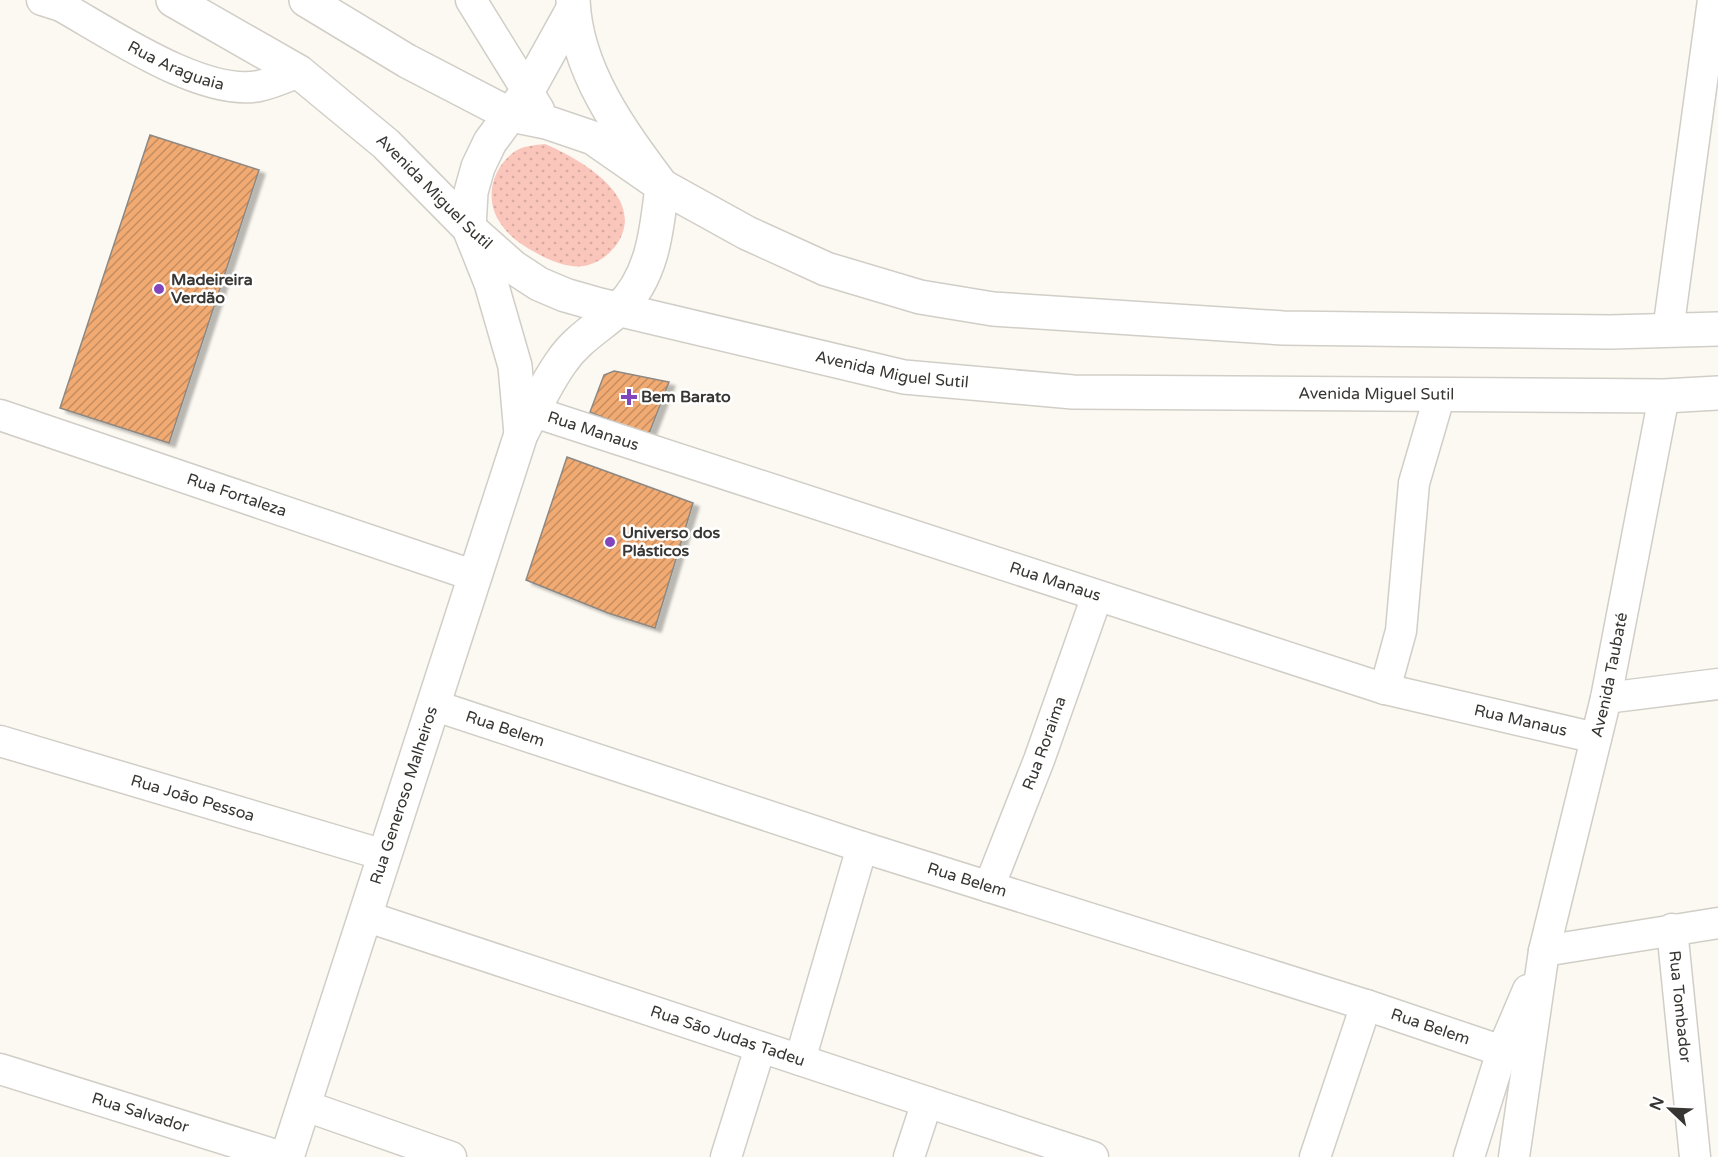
<svg xmlns="http://www.w3.org/2000/svg" width="1718" height="1157" font-family="'Varela Round',sans-serif">
<style>
.green{fill:url(#green-dots)}
.building{fill:url(#building-hatch);stroke:#8e8883;stroke-width:1.5;filter:url(#shadow)}
.lines{fill:none;stroke-linecap:round;stroke-linejoin:round}
.minor-casing{stroke:#d1cec7;stroke-width:33}
.tertiary-casing{stroke:#d1cec7;stroke-width:36}
.primary-casing{stroke:#d1cec7;stroke-width:36}
.minor{stroke:#fff;stroke-width:30}
.tertiary{stroke:#fff;stroke-width:33}
.primary{stroke:#fff;stroke-width:33}
.poi-dot{fill:#8246bc;stroke:#fff;stroke-width:2}
.labels{text-anchor:middle;dominant-baseline:central;stroke-width:5;stroke-linejoin:round;paint-order:stroke}
.street-label{font-size:16px;fill:#373633;stroke:#fff}
.poi-label{font-size:16px;font-weight:bold;fill:#373633;stroke:#fff;text-anchor:start}
</style>
<defs>
<pattern id="green-dots" width="8" height="8" patternUnits="userSpaceOnUse" patternTransform="scale(1.5)"><rect width="8" height="8" fill="#fac5bb"/><path d="M2 2h.1M6 6h.1" fill="none" stroke="#d7aaa1" stroke-width="1.8" stroke-linecap="round"/></pattern>
<pattern id="building-hatch" width="6" height="6" patternUnits="userSpaceOnUse" patternTransform="scale(1.5)"><rect width="6" height="6" fill="#f1ab72"/><path d="M-1 1l2-2M0 6l6-6M5 7l2-2" fill="none" stroke="#c48c5e"/></pattern>
<filter id="shadow"><feDropShadow dx="6" dy="4" stdDeviation="1.5" flood-color="#0004"/></filter>
</defs>
<rect width="100%" height="100%" fill="#fcf9f2"/>
<!-- green -->
<path class="green" d="M 545,144 C 580,159 648,197 617,244 C 608,256 598,263 584,266 C 570,268 553,262 540,255 C 525,247 511,239 501,224 C 484,201 491,169 514,152 C 522,146 535,145 545,144 Z"/>
<!-- building -->
<g class="building">
<polygon points="150,135 259,170 169,443 60,408"/>
<polygon points="614,371 669,382 648,436 590,412 604,375"/>
<polygon points="567,457 693,503 655,628 608,613 526,580"/>
</g>
<g class="lines">
<defs>
<g id="minor">
<path id="s1" d="M 42,0 L 61,6 C 111,34 203,97 259,86 C 273,83 286,77 299,72"/>
<polyline points="471,0 539,110"/>
<polyline points="1668,331 1713,0"/>
<path id="s2" d="M 519,407 L 1385,689 L 1596,738"/>
<path id="s3" d="M 0,415 L 475,576"/>
<polyline points="1385,689 1401,631 1414,483 1440,394"/>
<polyline points="1606,698 1718,684"/>
<path id="s4" d="M 433,705 L 862,847 L 1366,1005 L 1502,1051"/>
<path id="s5" d="M 0,741 L 384,855"/>
<path id="s6" d="M 989,887 L 1039,760 L 1097,596"/>
<path id="s7" d="M 365,916 L 1093,1157"/>
<path id="s8" d="M 1672,929 L 1695,1157"/>
<polyline points="1544,951 1718,923"/>
<polyline points="800,1060 862,847"/>
<path id="s9" d="M 0,1069 L 282,1157"/>
<polyline points="303,1105 451,1157"/>
<polyline points="726,1157 760,1048"/>
<polyline points="909,1157 927,1102"/>
<polyline points="1315,1157 1366,1005"/>
<polyline points="1469,1157 1502,1051 1528,990"/>
<path id="s10" d="M 1514,1157 L 1544,951 L 1606,698 L 1664,396"/>
</g>
<g id="tertiary">
<polyline points="521,434 515,366 491,283 469,228 471,192 478,167 490,142 527,92 573,9"/>
<path id="s11" d="M 287,1157 L 521,434 C 534,410 546,383 562,361 C 577,339 599,327 619,309 C 653,277 657,229 662,186 C 621,131 576,71 573,0"/>
</g>
<g id="primary">
<path id="s12" d="M 173,0 L 299,72 L 386,144 L 469,228 L 513,267 L 539,284 L 565,295 L 600,305 L 904,377 L 1073,392 L 1664,396 L 1718,393"/>
<polyline points="306,0 407,61 511,115 546,122 593,138 662,186 747,233 826,269 920,297 993,309 1283,328 1611,332 1718,329"/>
</g>
</defs>
<!-- minor casing -->
<use href="#minor" class="minor-casing"/>
<!-- tertiary casing -->
<use href="#tertiary" class="tertiary-casing"/>
<!-- primary casing -->
<use href="#primary" class="primary-casing"/>
<!-- minor -->
<use href="#minor" class="minor"/>
<!-- tertiary -->
<use href="#tertiary" class="tertiary"/>
<!-- primary -->
<use href="#primary" class="primary"/>
</g>
<!-- markers -->
<g class="poi-dot">
<circle cx="159" cy="289" r="6"/>
<path d="M626 388h6v6h6v6h-6v6h-6v-6h-6v-6h6z"/>
<circle cx="610" cy="542" r="6"/>
</g>
<g class="labels">
<!-- street labels -->
<g class="street-label">
<text stroke="none"><textPath href="#s1" startOffset="150">Rua Araguaia</textPath></text>
<text stroke="none"><textPath href="#s12" startOffset="326">Avenida Miguel Sutil</textPath></text>
<text stroke="none"><textPath href="#s12" startOffset="830">Avenida Miguel Sutil</textPath></text>
<text stroke="none"><textPath href="#s12" startOffset="1316">Avenida Miguel Sutil</textPath></text>
<text stroke="none"><textPath href="#s2" startOffset="78">Rua Manaus</textPath></text>
<text stroke="none"><textPath href="#s3" startOffset="250">Rua Fortaleza</textPath></text>
<text stroke="none"><textPath href="#s2" startOffset="564">Rua Manaus</textPath></text>
<text stroke="none"><textPath href="#s10" startOffset="492">Avenida Taubaté</textPath></text>
<text stroke="none"><textPath href="#s2" startOffset="1050">Rua Manaus</textPath></text>
<text stroke="none"><textPath href="#s4" startOffset="76">Rua Belem</textPath></text>
<text stroke="none"><textPath href="#s6" startOffset="154">Rua Roraima</textPath></text>
<text stroke="none"><textPath href="#s11" startOffset="380">Rua Generoso Malheiros</textPath></text>
<text stroke="none"><textPath href="#s5" startOffset="201">Rua João Pessoa</textPath></text>
<text stroke="none"><textPath href="#s4" startOffset="562">Rua Belem</textPath></text>
<text stroke="none"><textPath href="#s8" startOffset="78">Rua Tombador</textPath></text>
<text stroke="none"><textPath href="#s4" startOffset="1048">Rua Belem</textPath></text>
<text stroke="none"><textPath href="#s7" startOffset="382">Rua São Judas Tadeu</textPath></text>
<text stroke="none"><textPath href="#s9" startOffset="147">Rua Salvador</textPath></text>
</g>
<!-- poi labels -->
<g class="poi-label">
<text x="171" y="280">Madeireira<tspan x="171" dy="18">Verdão</tspan></text>
<text x="641" y="397">Bem Barato</text>
<text x="622" y="533">Universo dos<tspan x="622" dy="18">Plásticos</tspan></text>
</g>
</g>
<!-- north arrow -->
<g transform="translate(1670 1109) rotate(293)" stroke="#ffffff" stroke-width="4.5" paint-order="stroke">
<path d="M0-4.5L10 22L0 15L-10 22Z" fill="#373633"/>
<text y="-9" font-size="16" font-weight="bold" text-anchor="middle" fill="#373633">N</text>
</g>
</svg>
